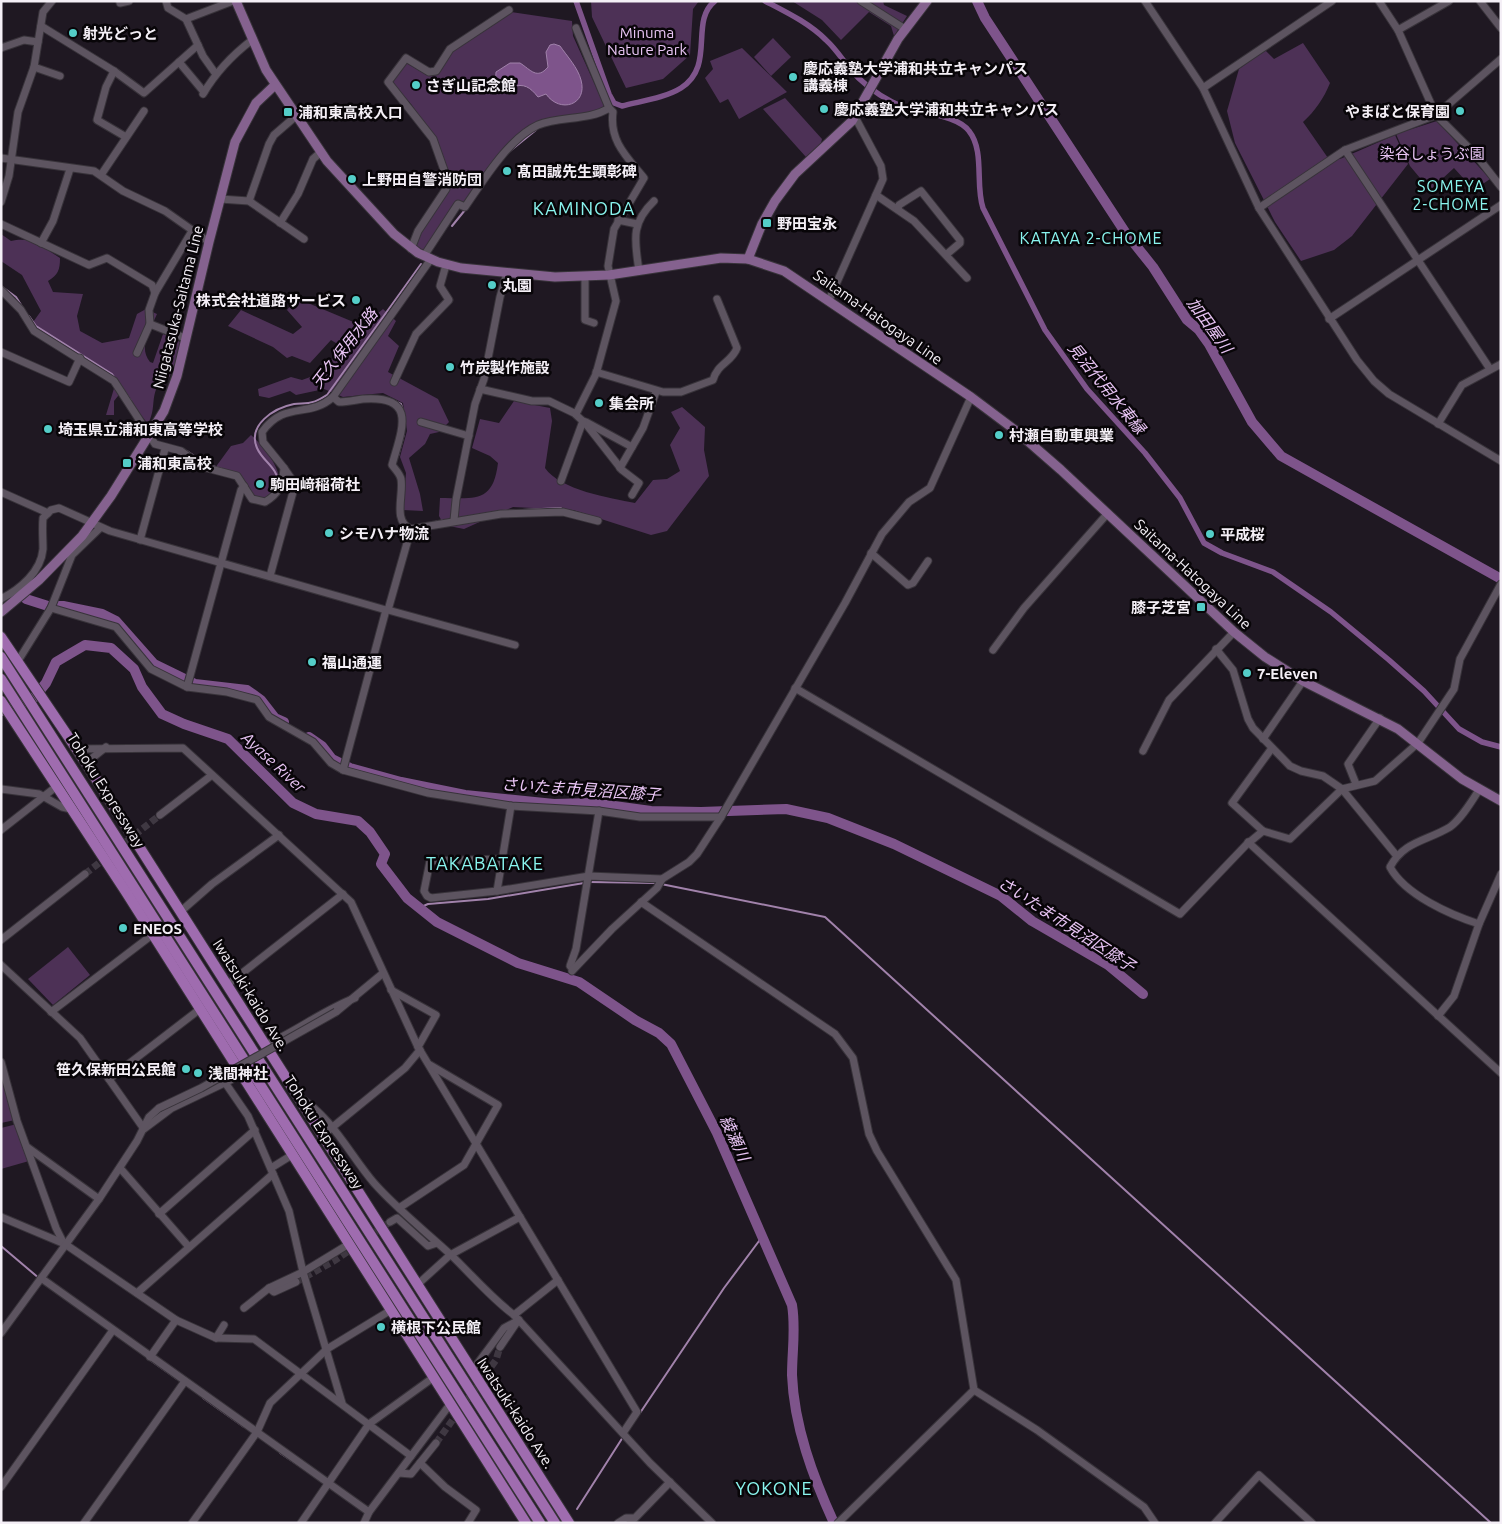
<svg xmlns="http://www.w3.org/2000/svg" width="1502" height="1524" font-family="Ubuntu,'Noto Sans JP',sans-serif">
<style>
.green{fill:#4d3156}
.water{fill:#7e548b;stroke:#a182ab}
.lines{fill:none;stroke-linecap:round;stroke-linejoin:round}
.stream{stroke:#a182ab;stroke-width:2}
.canal{stroke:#7e548b;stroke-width:5.5}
.river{stroke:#7e548b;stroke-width:10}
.minor-tunnel{stroke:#3f3842;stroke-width:7;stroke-dasharray:7 3.5;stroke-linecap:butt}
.minor-casing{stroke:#38333a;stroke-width:9}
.major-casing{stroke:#38333a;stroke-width:11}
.highway-casing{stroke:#38333a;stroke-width:12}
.minor{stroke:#5d5460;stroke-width:7}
.major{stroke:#85628f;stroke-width:9}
.highway{stroke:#9f6caf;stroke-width:10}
.minor-bridge-casing{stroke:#38333a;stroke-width:9;stroke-linecap:butt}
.minor-bridge{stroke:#5d5460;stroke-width:7}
.poi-dot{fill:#54cdc8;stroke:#080508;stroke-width:2}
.labels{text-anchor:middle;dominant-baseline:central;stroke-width:5;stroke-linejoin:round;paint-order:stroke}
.park-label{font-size:15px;fill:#e9c5f5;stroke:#080508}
.poi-label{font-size:15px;font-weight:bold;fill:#f4eff6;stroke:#080508;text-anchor:start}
.street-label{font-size:15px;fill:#f4eff6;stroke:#080508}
.neighbourhood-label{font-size:16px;letter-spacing:1px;fill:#8af5ef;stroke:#080508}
.water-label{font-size:16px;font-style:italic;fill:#e8c4f4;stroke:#080508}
.quarter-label{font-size:18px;letter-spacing:1px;fill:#8af5ef;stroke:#080508}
</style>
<rect width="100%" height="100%" fill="#1f1822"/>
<!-- green -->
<g class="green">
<polygon points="591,1 699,1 693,9 690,55 663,79 626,88 592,17"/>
<polygon points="792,1 883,1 884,5 907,16 894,36 891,26 869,12 841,40 822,20"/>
<path d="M 511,12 L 572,21 L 573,36 L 604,105 L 602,110 L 554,119 L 504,150 L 466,202 L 457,203 L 426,252 L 414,248 L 421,232 L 448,191 L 435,138 L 411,104 L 391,82 L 406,63 L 427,75 L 436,73 C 457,40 479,31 511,12 Z"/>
<polygon points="773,38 791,57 771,76 754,57"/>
<path d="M 1303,43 L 1330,83 C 1324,98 1315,111 1303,122 L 1328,158 L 1340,159 L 1395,135 L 1408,164 L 1352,236 L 1334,250 L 1301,261 L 1275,222 L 1235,143 L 1227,111 L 1239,69 L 1265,50 L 1274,59 Z"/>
<polygon points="742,48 787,92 739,119 728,99 720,103 705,78 713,69 710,61"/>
<polygon points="785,98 822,139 821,143 806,157 763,109"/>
<polygon points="1437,121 1490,179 1474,190 1454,168 1430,190 1410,166 1396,134"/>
<path d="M 1,234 L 11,241 C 32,236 43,247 60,258 C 60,270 58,275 48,281 L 53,292 L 83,294 L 77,316 L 80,331 L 102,343 L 129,338 L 137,314 L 146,309 L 157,314 C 150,330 138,347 150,362 L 153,363 L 163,334 L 180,342 L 179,356 L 166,384 L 157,387 C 151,401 156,408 148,424 L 122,391 L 114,401 L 114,415 L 106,415 L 115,385 L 31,325 L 41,311 L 22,275 L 1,261 Z"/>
<polygon points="296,298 363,326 383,309 396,321 388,336 399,346 388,372 438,399 449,422 439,432 430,434 425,444 409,458 420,494 423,511 403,510 406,473 400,457 407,431 403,403 383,393 343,397 324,389 296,395 290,391 269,398 259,396 258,389 291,377 302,380 324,372 326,364 344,348 331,340 310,363 292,356 287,358 273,347 228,326 241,310 293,334 302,327 287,310"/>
<path d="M 514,401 L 550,408 L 552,421 L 545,468 C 560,490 610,498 635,503 L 653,480 L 667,479 L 680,471 L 670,445 L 680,428 L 671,412 L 682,407 L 705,427 L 704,450 L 709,476 L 667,531 L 651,535 L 573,510 L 513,507 L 464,529 L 444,525 L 439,516 L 440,498 C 474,498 493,504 498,463 L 490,456 L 472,448 L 480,419 L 499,423 Z"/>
<path d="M 251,435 C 264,447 280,466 280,485 L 268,499 L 254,499 L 238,475 L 215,468 L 231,446 L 243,443 Z"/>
<polygon points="68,947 90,975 53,1005 28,979"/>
<polygon points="1,1070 15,1120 1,1123"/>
<polygon points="17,1124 29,1161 1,1169 1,1128"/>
</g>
<!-- water -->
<path class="water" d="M 554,44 L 560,46 C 567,56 578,68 581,80 C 588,105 560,114 546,94 L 538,97 C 530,87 524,83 512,87 L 508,92 L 502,89 L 495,91 L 496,72 L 510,63 L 520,63 C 531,70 537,80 548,67 L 546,52 L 550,45 Z"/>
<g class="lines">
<!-- stream -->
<g class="stream">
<polyline points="510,151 536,130"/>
<polyline points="452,226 465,210"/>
<polyline points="1,286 16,297 23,308"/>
<polyline points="29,316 36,326 112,374 131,401"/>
<polyline points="388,398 401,404 405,417"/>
<polyline points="187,451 206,464 222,469"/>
<polyline points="398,456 404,434"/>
<path d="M 278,484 C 278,467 263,462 257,448 C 247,425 274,408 294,404 C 300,403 307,404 313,402 C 318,401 323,397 327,395 L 421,264"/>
<polyline points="502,511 561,508"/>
<polyline points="435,522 445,520"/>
<polyline points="589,882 657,883"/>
<polyline points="661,884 825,917 1491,1523"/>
<polyline points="419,908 428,904 488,899 584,883"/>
<polyline points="1,1246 40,1279"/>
<polyline points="150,1360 177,1379"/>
<polyline points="203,1398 244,1427"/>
<polyline points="640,1413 724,1288 762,1237"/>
<polyline points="280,1453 301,1467"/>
<polyline points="577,1509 623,1437"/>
</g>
<!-- canal -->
<g class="canal">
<path d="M 576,1 L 609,94 L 614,103 L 622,106 C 641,101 665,98 681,88 C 716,66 689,21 715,1"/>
<path d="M 765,1 C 786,12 809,23 826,40 C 836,49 842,59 850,69 C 861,82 877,94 892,102 C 912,113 956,113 969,131 C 985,151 975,185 983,208 L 1045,330 L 1087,389 L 1145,453 L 1180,498 L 1204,543 L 1222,553 L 1273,572 L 1331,612 L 1389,660 L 1424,691 L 1459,729 L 1482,742 L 1501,747"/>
</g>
<!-- river -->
<g class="river">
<polyline points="977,1 985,18 1125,232 1153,267 1187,320 1199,330 1209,344 1252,422 1281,456 1501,579"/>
<polyline points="26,599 48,606 63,606 102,614 116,621 154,664 195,684 247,690 261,700 275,718 284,722"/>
<path d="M 1,711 L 33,699 L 46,683 L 56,662 L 73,652 L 85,645 L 111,648 L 134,669 L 142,687 L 162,714 L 184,724 L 228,739 L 293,803 L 316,814 L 358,821 L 370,832 L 385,854 L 381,864 L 407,898 L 437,922 L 518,963 L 579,982 L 635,1020 L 659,1033 L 671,1044 L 717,1133 L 792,1305 C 796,1329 792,1351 792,1375 C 794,1426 813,1477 834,1523"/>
<polyline points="309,737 322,746 332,759 350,768 401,782 465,795 554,804 592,803 651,811 701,812 786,809 828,818 894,844 1001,896 1032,921 1108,965 1143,994"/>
</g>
<!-- minor-tunnel -->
<g class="minor-tunnel">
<polyline points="85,874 160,815"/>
<polyline points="296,1282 334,1261 390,1222"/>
<polyline points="436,1443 496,1360 500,1347"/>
</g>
<defs>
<g id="minor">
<polyline points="166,1 168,8 186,19 203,56 215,73"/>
<polyline points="861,1 905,29"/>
<polyline points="1145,1 1203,88 1259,208 1357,360 1374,381 1389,394 1501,461"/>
<polyline points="1379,1 1398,30 1436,115 1476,155 1501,187"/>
<polyline points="1480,1 1501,28"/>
<polyline points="120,3 129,1"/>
<polyline points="186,19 233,1"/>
<polyline points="41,26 114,71 144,93 198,45"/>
<polyline points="1398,30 1449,1"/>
<polyline points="1,48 24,40 38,42"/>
<polyline points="179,62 204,92"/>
<polyline points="34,67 60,76"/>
<polyline points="114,71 106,87 97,120 126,137"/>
<polyline points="1203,88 1332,1"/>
<path d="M 203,94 C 216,72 231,56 252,40"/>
<polyline points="1345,150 1490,369"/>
<polyline points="1,158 94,171 123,191 165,211 209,242"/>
<polyline points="101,175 144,111"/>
<polyline points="876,195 914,221 967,278"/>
<polyline points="220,199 249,201 304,239"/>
<polyline points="249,201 269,144 274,135 296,116"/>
<polyline points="1,202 9,176 18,112 34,67 43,12 52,1"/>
<polyline points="1259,208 1345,150 1436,115 1501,59"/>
<polyline points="898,209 899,205 921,191 960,240 960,243 947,254"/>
<polyline points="618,220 637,224"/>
<polyline points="280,223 298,194 313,159 321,152"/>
<polyline points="1,224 89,265 107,258 152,285 155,293"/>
<polyline points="41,243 53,221 70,169"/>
<polyline points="411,249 418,231 446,189 444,170 433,139 388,82 406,58 429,72 436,71 450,49 509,10"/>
<path d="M 424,256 L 458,204 L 465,207 C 483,181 509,138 538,125 C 560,116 589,121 609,108 L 576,28"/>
<path d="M 639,271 C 635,241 630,224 654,201"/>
<polyline points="585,277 585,320 594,323"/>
<path d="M 1,290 L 21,310 L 34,331 L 114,381 L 155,444 L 181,451 L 203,467 L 237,476 L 252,499 L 265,502 C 279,494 283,484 284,468 L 263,442 L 262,432 C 285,400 308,419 333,397 L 431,259"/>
<polyline points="829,300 883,179 881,166 855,117"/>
<polyline points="1329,319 1501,205"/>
<polyline points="150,324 185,338"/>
<polyline points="1,352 69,382 80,358"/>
<polyline points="137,353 150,324 149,310 155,293 192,231"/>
<path d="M 596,372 L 663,392 L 681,392 L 713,380 C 717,364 732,362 737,348 L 717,299"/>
<polyline points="394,382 416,334 449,300 440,286 446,265"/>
<polyline points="480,389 532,401 549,401 574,413 586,424 622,470 639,483 632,495"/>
<path d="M 333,397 L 339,402 C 348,402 355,400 363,399 C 418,395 402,429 392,465 C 395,469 400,474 401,479 C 404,495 392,521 411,529 L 501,514 L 563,512 L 598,521"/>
<path d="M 576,414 L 596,374 L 616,301 L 608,266 L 614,229 L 644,178 C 627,157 609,141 613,112 L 609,108"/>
<polyline points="421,422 469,436"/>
<polyline points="586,422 632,447"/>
<polyline points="1438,424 1462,385 1501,364"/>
<polyline points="620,468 643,428 656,392"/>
<polyline points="561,481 583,421"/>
<polyline points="1,492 48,513"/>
<polyline points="454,520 456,500 475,404 484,379 500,297 507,273"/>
<polyline points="140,540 165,449"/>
<polyline points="871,553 908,585 913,583 928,561"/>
<polyline points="270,576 293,492 293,481 284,468"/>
<path d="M 1,599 C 20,589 41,572 43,549 C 43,539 42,528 43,518 L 51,510 L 59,508 L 110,531 L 386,610"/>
<polyline points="51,608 116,627 151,669 187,687 227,692 257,700 269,717 313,742 331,763 343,770 428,793 511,806 599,811 640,817 721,817"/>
<polyline points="388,610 515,645"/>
<polyline points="1216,649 1233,670 1248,719 1253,728 1290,766 1301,771 1323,776 1342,789 1396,855"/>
<polyline points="993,650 1024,608 1108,513"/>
<polyline points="18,661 51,608 72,555 100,528"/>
<polyline points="187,687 241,490 244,486"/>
<polyline points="795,688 1180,914 1246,845 1263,831"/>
<polyline points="1263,739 1303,681"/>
<polyline points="1272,748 1232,803 1263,831 1290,839 1342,789 1375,781 1418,743 1454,689 1460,659 1501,584"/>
<polyline points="75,749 183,748 351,902 418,1047 637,1412 623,1433"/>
<polyline points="1143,751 1169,700 1234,632"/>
<polyline points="86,763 106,747"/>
<polyline points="343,770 386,610 388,610 411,529"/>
<polyline points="1356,784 1348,764 1380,718"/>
<polyline points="1,789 39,794 62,807 71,809"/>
<polyline points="160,815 212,775"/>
<polyline points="1,830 57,786"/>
<polyline points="1248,842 1501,1073"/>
<polyline points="502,859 430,861 424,891 427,896 431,898 497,891 589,876 662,879"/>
<polyline points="497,891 511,806"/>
<polyline points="641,902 835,1034 853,1058 869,1134 877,1151 956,1280 974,1390 1037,1430 1144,1507 1155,1523"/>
<polyline points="180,912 212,884 279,835"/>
<path d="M 1479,924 C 1451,915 1405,895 1390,867 C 1404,841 1427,841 1450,827 C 1462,818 1471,802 1479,790"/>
<polyline points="1,940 85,874"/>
<polyline points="1,965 80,1038 144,1129 172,1108 241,1075"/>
<polyline points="573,969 570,966 576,949 599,811"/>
<polyline points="572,971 612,929 657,888 662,879 689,862 697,854 721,817 845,603 882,534 909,502 930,488 971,397"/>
<polyline points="227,985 343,894"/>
<polyline points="391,990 436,1015 418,1047"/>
<polyline points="51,1012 152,935"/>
<polyline points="336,1012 382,974"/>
<polyline points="1438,1016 1454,996 1479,924 1501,874"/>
<path d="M 265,1045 C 296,1032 323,1010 355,998"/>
<polyline points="1,1062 17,1121 56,1228 64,1244"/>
<polyline points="109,1079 200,1009"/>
<polyline points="226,1084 248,1116 289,1211 303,1272 342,1403"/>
<path d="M 299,1097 C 332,1117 350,1155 374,1183 C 397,1209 425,1231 450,1254 C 472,1275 490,1297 514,1315 L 650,1463 L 712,1523"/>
<polyline points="329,1130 405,1068 420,1050"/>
<polyline points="27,1147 99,1199"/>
<polyline points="120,1168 189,1247"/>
<polyline points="271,1168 292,1155"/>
<polyline points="399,1208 464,1165 498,1105 430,1065"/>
<polyline points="159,1214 255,1130"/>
<polyline points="1,1217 65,1244 176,1320 216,1338 254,1339 411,1456"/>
<polyline points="390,1222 397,1218 428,1246 437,1243"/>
<polyline points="41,1278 369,1512"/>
<polyline points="417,1285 450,1255 520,1217"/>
<polyline points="269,1288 274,1292 296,1282"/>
<polyline points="137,1293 273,1174"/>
<polyline points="244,1308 269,1288 303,1272 349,1244"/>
<polyline points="514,1315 558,1280"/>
<polyline points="1,1333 99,1199 137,1141 149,1117 159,1108"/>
<polyline points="216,1338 224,1325"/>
<polyline points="500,1347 517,1322"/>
<polyline points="150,1357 176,1320"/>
<polyline points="472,1371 504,1328 519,1320"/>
<polyline points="420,1463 445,1487 476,1510 468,1523"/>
<polyline points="399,1473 411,1474 436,1443"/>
<polyline points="1,1487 113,1330"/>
<polyline points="84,1523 185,1381"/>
<polyline points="192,1523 257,1432 270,1403 327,1349 391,1310"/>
<polyline points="301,1523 369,1424 434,1377"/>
<polyline points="364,1523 369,1512 451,1403"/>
<polyline points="618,1523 626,1518 635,1518 670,1482"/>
<polyline points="838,1523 974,1390"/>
<polyline points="1215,1523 1259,1475 1312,1523"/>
</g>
<g id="major">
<polyline points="236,1 266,70 327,161 394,234 418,253 438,262 461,268 555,277 609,275 721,258 748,259 784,271 971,397 1015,430 1061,470 1234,632 1265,657 1303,681 1398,729 1462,779 1501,801"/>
<polyline points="748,259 762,224 775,201 795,174 852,121 898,39 927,1"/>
<polyline points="1,612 39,580 82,536 111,496 164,411 177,376 209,242 235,142 256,103 275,85"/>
</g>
<g id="highway">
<polyline points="1,637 86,763 569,1523"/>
<polyline points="1,657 555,1523"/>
<polyline points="1,679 540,1523"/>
<polyline points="1,701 126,892 526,1523"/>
</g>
</defs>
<!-- minor casing -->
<use href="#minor" class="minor-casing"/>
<!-- major casing -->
<use href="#major" class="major-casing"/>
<!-- highway casing -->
<use href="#highway" class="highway-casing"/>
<!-- minor -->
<use href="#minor" class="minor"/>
<!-- major -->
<use href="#major" class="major"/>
<!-- highway -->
<use href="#highway" class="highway"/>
<defs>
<polyline id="minor-bridge" points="159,1108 201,1088 336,1012"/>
</defs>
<!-- minor-bridge casing -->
<use href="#minor-bridge" class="minor-bridge-casing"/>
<!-- minor-bridge -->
<use href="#minor-bridge" class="minor-bridge"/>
</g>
<!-- markers -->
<g class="poi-dot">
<circle cx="73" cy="33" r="5"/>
<circle cx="793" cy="77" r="5"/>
<circle cx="416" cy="85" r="5"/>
<circle cx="824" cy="109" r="5"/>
<circle cx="1460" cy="111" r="5"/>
<rect x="283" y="107" width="10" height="10" rx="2.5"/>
<circle cx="507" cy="171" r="5"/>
<circle cx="352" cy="179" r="5"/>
<rect x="762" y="218" width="10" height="10" rx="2.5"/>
<circle cx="492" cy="285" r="5"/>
<circle cx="356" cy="300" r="5"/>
<circle cx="450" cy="367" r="5"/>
<circle cx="599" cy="403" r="5"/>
<circle cx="48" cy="429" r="5"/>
<circle cx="999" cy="435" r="5"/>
<rect x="122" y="458" width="10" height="10" rx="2.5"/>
<circle cx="260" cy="484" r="5"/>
<circle cx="329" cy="533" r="5"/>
<circle cx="1210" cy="534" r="5"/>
<rect x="1196" y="602" width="10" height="10" rx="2.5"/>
<circle cx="312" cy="662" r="5"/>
<circle cx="1247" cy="673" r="5"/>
<circle cx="123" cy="928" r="5"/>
<circle cx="186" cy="1069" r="5"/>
<circle cx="198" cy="1073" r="5"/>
<circle cx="381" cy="1327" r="5"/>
</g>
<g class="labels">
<!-- park labels -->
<g class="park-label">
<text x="647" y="32">Minuma<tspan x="647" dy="17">Nature Park</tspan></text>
<text x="1432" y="153">染谷しょうぶ園</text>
</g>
<!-- poi labels -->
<g class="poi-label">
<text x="83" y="33">射光どっと</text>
<text x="803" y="68">慶応義塾大学浦和共立キャンパス<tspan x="803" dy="17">講義棟</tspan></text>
<text x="426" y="85">さぎ山記念館</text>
<text x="834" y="109">慶応義塾大学浦和共立キャンパス</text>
<text x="1450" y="111" text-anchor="end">やまばと保育園</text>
<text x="298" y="112">浦和東高校入口</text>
<text x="517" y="171">髙田誠先生顕彰碑</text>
<text x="362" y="179">上野田自警消防団</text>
<text x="777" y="223">野田宝永</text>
<text x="502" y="285">丸園</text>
<text x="346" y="300" text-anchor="end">株式会社道路サービス</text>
<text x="460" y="367">竹炭製作施設</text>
<text x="609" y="403">集会所</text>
<text x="58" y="429">埼玉県立浦和東高等学校</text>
<text x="1009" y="435">村瀬自動車興業</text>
<text x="137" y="463">浦和東高校</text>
<text x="270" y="484">駒田﨑稲荷社</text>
<text x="339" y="533">シモハナ物流</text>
<text x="1220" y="534">平成桜</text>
<text x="1191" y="607" text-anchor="end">膝子芝宮</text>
<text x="322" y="662">福山通運</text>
<text x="1257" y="673">7-Eleven</text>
<text x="133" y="928">ENEOS</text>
<text x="176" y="1069" text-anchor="end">笹久保新田公民館</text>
<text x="208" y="1073">浅間神社</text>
<text x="391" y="1327">横根下公民館</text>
</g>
<!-- street labels -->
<g class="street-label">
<text transform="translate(178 307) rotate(-76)">Niigatasuka-Saitama Line</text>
<text transform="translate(878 317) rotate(35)">Saitama-Hatogaya Line</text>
<text transform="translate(1193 574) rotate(43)">Saitama-Hatogaya Line</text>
<text transform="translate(106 790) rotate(58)">Tohoku Expressway</text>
<text transform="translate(251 995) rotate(58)">Iwatsuki-kaido Ave.</text>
<text transform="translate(324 1132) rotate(57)">Tohoku Expressway</text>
<text transform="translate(516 1413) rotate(57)">Iwatsuki-kaido Ave.</text>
</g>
<!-- neighbourhood labels -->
<g class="neighbourhood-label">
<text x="1451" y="186">SOMEYA<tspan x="1451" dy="18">2-CHOME</tspan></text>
<text x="1091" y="238">KATAYA 2-CHOME</text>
</g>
<!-- water labels -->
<g class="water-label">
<text transform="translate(1210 325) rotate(54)">加田屋川</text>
<text transform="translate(344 348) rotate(-52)">天久保用水路</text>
<text transform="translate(1107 388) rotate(51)">見沼代用水東縁</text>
<text transform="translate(274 762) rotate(43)">Ayase River</text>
<text transform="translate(581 789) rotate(4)">さいたま市見沼区膝子</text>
<text transform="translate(1067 924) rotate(33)">さいたま市見沼区膝子</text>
<text transform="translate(735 1138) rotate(65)">綾瀬川</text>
</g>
<!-- quarter labels -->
<g class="quarter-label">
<text x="584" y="208">KAMINODA</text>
<text x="485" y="863">TAKABATAKE</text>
<text x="774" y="1488">YOKONE</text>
</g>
</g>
<!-- border -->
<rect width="1502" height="1524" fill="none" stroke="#f4eff6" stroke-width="5"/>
</svg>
